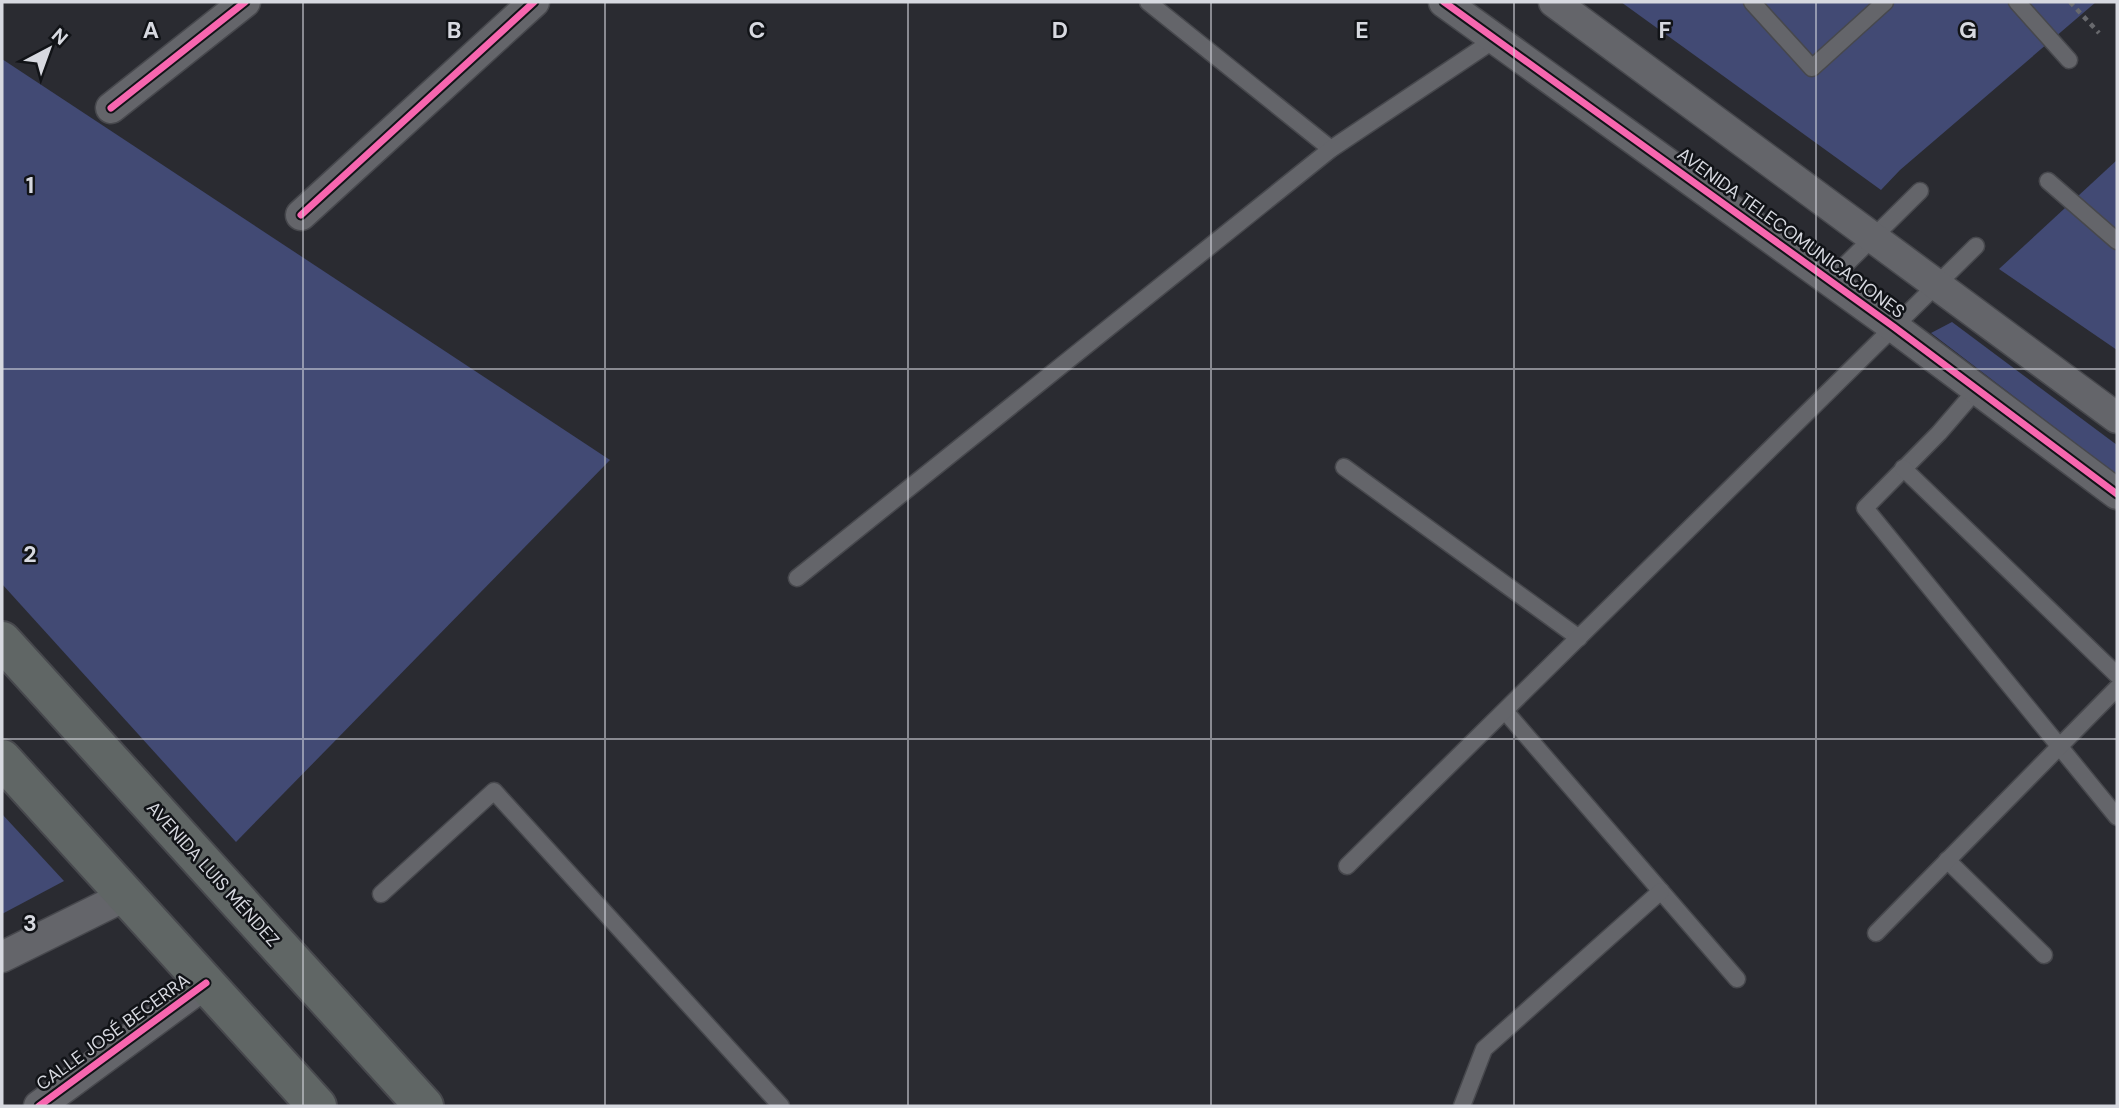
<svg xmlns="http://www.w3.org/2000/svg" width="2119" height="1108" font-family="'DM Sans',sans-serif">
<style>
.green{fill:#424a74}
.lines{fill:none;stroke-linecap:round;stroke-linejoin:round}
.lane-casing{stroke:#47484d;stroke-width:19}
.street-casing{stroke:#47484d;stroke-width:33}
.primary-casing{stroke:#47484d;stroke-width:42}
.path{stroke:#68696d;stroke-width:4.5;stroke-dasharray:5 5;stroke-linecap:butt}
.lane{stroke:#64656a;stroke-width:16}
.street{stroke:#64656a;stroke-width:30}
.primary{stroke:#606665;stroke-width:38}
.cycleway-casing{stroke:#111317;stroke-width:11}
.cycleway{stroke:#f766af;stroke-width:7}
.grid{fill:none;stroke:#d7d9e0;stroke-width:2;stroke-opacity:0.55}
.labels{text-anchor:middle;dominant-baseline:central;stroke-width:5;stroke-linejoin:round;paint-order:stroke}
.street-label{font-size:18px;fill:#d7d9e0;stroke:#111317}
.grid-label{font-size:23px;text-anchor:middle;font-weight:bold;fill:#d7d9e0;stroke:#111317;stroke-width:5;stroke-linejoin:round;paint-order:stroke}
</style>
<rect width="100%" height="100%" fill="#2a2b31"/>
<!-- green -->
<g class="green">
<polygon points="1621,2 2096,2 1900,170 1881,190"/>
<polygon points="2,59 610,460 236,842 2,584"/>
<polygon points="2117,160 2117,350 1999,269"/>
<polygon points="1952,322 2117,445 2117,475 1931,333"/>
<polygon points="2,814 64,881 2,914"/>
</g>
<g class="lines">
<defs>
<g id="lane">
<polyline points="1148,2 1331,149"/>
<polyline points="1752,2 1812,68 1885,2"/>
<polyline points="2017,2 2069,60"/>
<polyline points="2048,181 2117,241"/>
<polyline points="1829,281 1920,191"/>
<polyline points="1977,389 1939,433 1865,508 2117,817"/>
<polyline points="1344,467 1579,638"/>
<polyline points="1903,468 2117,675"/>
<polyline points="797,578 1331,149 1497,38"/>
<polyline points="1505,711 1737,979"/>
<polyline points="1947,860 2044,955"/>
<polyline points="1347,866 1976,246"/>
<polyline points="381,894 494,791 781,1106"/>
<polyline points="1876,933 2117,688"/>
<polyline points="1462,1106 1484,1049 1661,891"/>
</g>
<g id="street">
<polyline points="1444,2 1894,327 2117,494"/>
<polyline points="1554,2 2117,418"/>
<polyline points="111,108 245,2"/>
<polyline points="301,215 534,2"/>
<polyline points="2,957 125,896"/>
<polyline points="39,1106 206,983"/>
</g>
<g id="primary">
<polyline points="2,641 424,1106"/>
<polyline points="2,759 317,1106"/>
</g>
</defs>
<!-- lane casing -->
<use href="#lane" class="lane-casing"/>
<!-- street casing -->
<use href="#street" class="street-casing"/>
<!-- primary casing -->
<use href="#primary" class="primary-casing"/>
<!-- path -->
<polyline class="path" points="2070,2 2099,33"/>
<!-- lane -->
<use href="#lane" class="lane"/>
<!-- street -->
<use href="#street" class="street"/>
<!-- primary -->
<use href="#primary" class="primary"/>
<defs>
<g id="cycleway">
<polyline points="1444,2 1894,327 2117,494"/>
<polyline points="111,108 245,2"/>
<polyline points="301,215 534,2"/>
<polyline points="39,1106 206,983"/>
</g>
</defs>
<!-- cycleway casing -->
<use href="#cycleway" class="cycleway-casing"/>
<!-- cycleway -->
<use href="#cycleway" class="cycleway"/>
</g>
<!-- grid -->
<path class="grid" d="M 303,2 L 303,1106M 605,2 L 605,1106M 908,2 L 908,1106M 1211,2 L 1211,1106M 1514,2 L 1514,1106M 1816,2 L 1816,1106M 2,369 L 2117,369M 2,739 L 2117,739"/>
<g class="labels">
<!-- street labels -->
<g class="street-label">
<text transform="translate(1791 233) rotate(36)">AVENIDA TELECOMUNICACIONES</text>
<text transform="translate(213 874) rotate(48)">AVENIDA LUIS MÉNDEZ</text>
<text transform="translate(113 1032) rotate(-36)">CALLE JOSÉ BECERRA</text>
</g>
</g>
<g class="grid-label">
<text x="151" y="38">A</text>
<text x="454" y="38">B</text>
<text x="757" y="38">C</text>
<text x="1060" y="38">D</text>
<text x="1362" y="38">E</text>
<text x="1665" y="38">F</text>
<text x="1968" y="38">G</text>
<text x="30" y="193">1</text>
<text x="30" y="562">2</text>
<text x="30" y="931">3</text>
</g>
<!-- border -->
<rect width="2119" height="1108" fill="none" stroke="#d7d9e0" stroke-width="7"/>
<!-- north arrow -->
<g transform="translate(49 49) rotate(41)" stroke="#111317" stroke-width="5" paint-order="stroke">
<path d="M0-5L12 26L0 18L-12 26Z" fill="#d7d9e0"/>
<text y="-10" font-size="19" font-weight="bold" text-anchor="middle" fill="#d7d9e0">N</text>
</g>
</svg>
